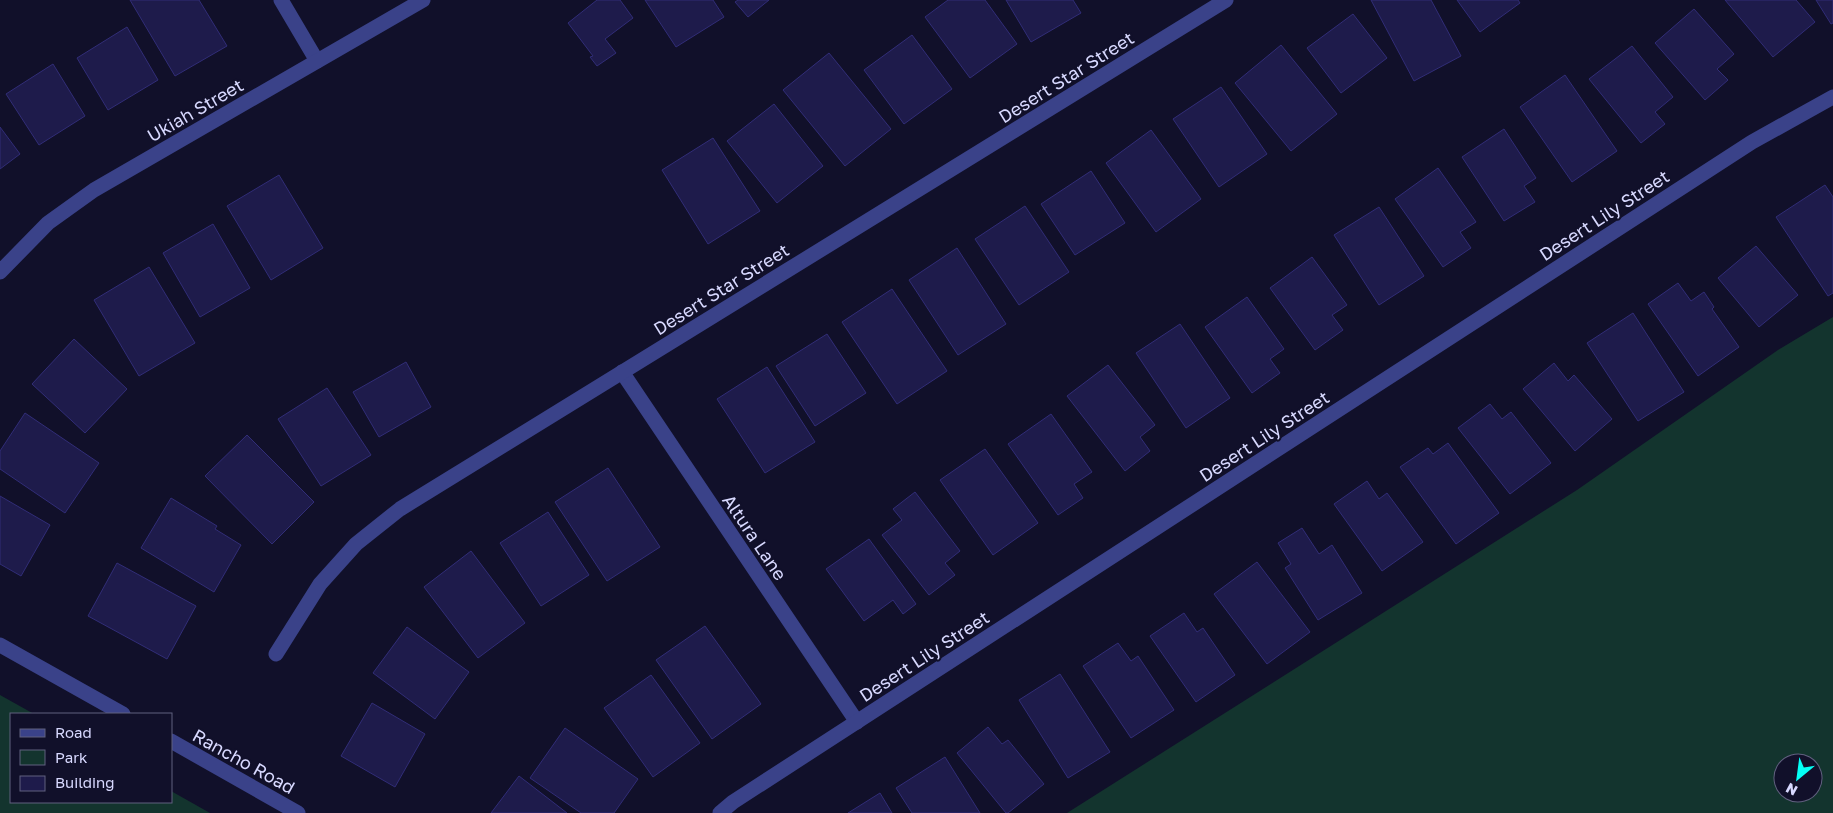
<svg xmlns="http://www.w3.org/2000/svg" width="1833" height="813" font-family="'Golos Text',sans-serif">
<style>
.green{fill:#13342e;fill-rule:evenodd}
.building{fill:#1e1b4b;stroke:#312d77}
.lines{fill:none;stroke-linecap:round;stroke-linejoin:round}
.minor{stroke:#3a4289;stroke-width:15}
.labels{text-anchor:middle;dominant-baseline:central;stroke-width:4;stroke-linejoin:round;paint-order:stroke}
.street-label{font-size:18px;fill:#d8d9ff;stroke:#11102a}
</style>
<rect width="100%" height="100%" fill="#11102a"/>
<!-- green -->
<g class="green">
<path d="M 1833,317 L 1833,813 L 1067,813 L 1577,490 L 1778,350 ZM 1783,763 L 1813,763 L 1813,793 L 1783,793 Z"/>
<polygon points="0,695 34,714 11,714 11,802 171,802 171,791 210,813 0,813"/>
</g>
<!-- building -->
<g class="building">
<polygon points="130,0 199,0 227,46 175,76"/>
<polygon points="597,0 620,0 633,18 605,39 616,53 597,66 590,57 593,56 568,23"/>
<polygon points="645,0 713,0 724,17 676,47"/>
<polygon points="738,0 769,0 748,17 735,2"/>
<polygon points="948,0 985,0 1017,44 970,78 925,17"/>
<polygon points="1006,0 1073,0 1081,13 1031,42"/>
<polygon points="1371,0 1431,0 1461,56 1414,81"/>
<polygon points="1457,0 1518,0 1520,3 1480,32"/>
<polygon points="1725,0 1796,0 1815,22 1773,57"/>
<polygon points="1816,0 1833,0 1833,23 1831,24"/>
<polygon points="1694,9 1734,54 1717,69 1728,80 1705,100 1655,43"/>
<polygon points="1353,14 1387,58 1341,93 1307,48"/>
<polygon points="127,27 158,80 108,110 77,58"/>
<polygon points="912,35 952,89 904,124 864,70"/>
<polygon points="1281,45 1337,114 1291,151 1235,83"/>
<polygon points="1632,46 1673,97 1655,112 1665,124 1641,143 1589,79"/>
<polygon points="829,53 891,129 845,166 783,90"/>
<polygon points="53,64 85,116 39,145 6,94"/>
<polygon points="1565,75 1617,151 1572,182 1520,107"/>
<polygon points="1221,87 1267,154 1219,187 1173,119"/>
<polygon points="774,104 823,166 777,203 727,141"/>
<polygon points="0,127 20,154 0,169"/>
<polygon points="1504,129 1536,178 1524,186 1535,202 1504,221 1462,157"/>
<polygon points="1151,130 1201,199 1156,232 1106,163"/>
<polygon points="713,138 760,211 708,244 662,170"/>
<polygon points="1438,168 1476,222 1460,232 1471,248 1443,267 1395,199"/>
<polygon points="1091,171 1125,223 1075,255 1041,204"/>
<polygon points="279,175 323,248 271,280 227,206"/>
<polygon points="1825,185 1833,197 1833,293 1828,296 1776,217"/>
<polygon points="1025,206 1069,272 1019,305 975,239"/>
<polygon points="1379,207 1424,276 1379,305 1334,235"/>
<polygon points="213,224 250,288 200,317 163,253"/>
<polygon points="1756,246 1798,295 1759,327 1718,278"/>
<polygon points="957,248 1006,324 958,355 909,280"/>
<polygon points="1312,257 1347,305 1332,315 1343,330 1315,350 1270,288"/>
<polygon points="149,267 195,343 139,376 94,300"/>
<polygon points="1678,283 1691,301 1704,292 1714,307 1712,309 1739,347 1698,376 1648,304"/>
<polygon points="892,289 947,371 897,404 842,322"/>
<polygon points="1247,297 1284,349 1270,359 1280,373 1252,393 1205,327"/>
<polygon points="1633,313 1684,392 1638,421 1587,343"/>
<polygon points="1180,324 1230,398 1186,428 1136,353"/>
<polygon points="827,334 866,393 815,426 776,366"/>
<polygon points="74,339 127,389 85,433 32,384"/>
<polygon points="406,362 431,407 379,437 353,392"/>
<polygon points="1554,363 1568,381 1574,375 1612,419 1575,451 1523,389"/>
<polygon points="1108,365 1155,425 1140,437 1150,451 1125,471 1067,396"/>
<polygon points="767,367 815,442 765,473 717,399"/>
<polygon points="327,388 371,455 321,486 278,419"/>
<polygon points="1490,404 1502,419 1511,412 1551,463 1510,494 1458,428"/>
<polygon points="25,413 99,463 65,513 0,469 0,451"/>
<polygon points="1051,414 1092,472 1074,484 1083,498 1058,515 1008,444"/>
<polygon points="247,435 314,502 272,544 205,476"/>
<polygon points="1448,443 1499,513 1456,544 1400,467 1428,448 1433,454"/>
<polygon points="985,449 1038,523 993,555 940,480"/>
<polygon points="608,468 660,547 607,581 555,502"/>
<polygon points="1367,481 1379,499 1387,493 1423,542 1382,571 1334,504"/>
<polygon points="915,492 960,551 945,563 955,575 929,595 882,535 902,520 893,509"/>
<polygon points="0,496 50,525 21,576 0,564"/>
<polygon points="171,498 217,526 215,529 241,545 214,592 141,548"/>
<polygon points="548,512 589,575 541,606 500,543"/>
<polygon points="1302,528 1319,554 1332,545 1362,593 1318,620 1285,568 1291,564 1278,543"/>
<polygon points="869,539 916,604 903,614 893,600 864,621 826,569"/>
<polygon points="471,551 525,623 478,658 424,587"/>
<polygon points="1257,562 1310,632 1267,664 1214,594"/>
<polygon points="117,563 196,606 167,659 88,616"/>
<polygon points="1184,613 1197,632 1203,628 1235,675 1196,702 1150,636"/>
<polygon points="705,626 761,704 712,739 656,660"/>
<polygon points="407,627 469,672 435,719 373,673"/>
<polygon points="1118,643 1131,661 1138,656 1174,710 1131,738 1083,666"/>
<polygon points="1060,674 1110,752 1068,778 1019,700"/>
<polygon points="651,675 700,743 653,777 604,708"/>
<polygon points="372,703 425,734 395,787 341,756"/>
<polygon points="988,727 1002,744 1008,740 1044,784 1008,813 1006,813 957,753"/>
<polygon points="565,728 638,779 614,813 581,813 530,778"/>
<polygon points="945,757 980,813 912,813 896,788"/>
<polygon points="519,776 567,813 491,813"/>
<polygon points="880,793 892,813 848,813"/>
</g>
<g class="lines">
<!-- minor -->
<g class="minor">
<polyline points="281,0 317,61"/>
<polyline points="0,272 48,223 94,190 423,0"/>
<polyline points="622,372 857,722"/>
<polyline points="0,645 123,714"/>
<polyline points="276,654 320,584 356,544 400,509 1226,0"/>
<polyline points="171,741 298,813"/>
<polyline points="720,813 733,802 1752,142 1833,97"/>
</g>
</g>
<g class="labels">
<!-- street labels -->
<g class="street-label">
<text transform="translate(1066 77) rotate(-32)">Desert Star Street</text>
<text transform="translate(195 110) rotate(-30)">Ukiah Street</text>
<text transform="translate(1604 215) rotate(-33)">Desert Lily Street</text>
<text transform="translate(721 289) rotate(-32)">Desert Star Street</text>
<text transform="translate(1264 436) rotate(-33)">Desert Lily Street</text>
<text transform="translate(755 537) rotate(56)">Altura Lane</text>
<text transform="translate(924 656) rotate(-33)">Desert Lily Street</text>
<text transform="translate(244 761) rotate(29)">Rancho Road</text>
</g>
</g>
<!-- legend -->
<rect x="10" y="713" width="162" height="90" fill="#11102a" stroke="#61607f"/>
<rect x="20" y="729" width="25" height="8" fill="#3a4289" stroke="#61607f"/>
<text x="55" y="738" font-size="15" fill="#d8d9ff">Road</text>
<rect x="20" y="750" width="25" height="15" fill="#13342e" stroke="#61607f"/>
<text x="55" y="763" font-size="15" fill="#d8d9ff">Park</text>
<rect x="20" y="776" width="25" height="15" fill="#1e1b4b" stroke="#61607f"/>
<text x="55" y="788" font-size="15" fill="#d8d9ff">Building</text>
<!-- north arrow -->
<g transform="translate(1798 778) rotate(209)"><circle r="24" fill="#11102a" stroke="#61607f"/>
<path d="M0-4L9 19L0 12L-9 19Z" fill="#04fff5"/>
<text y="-8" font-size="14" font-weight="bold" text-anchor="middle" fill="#d8d9ff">N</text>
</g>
</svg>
